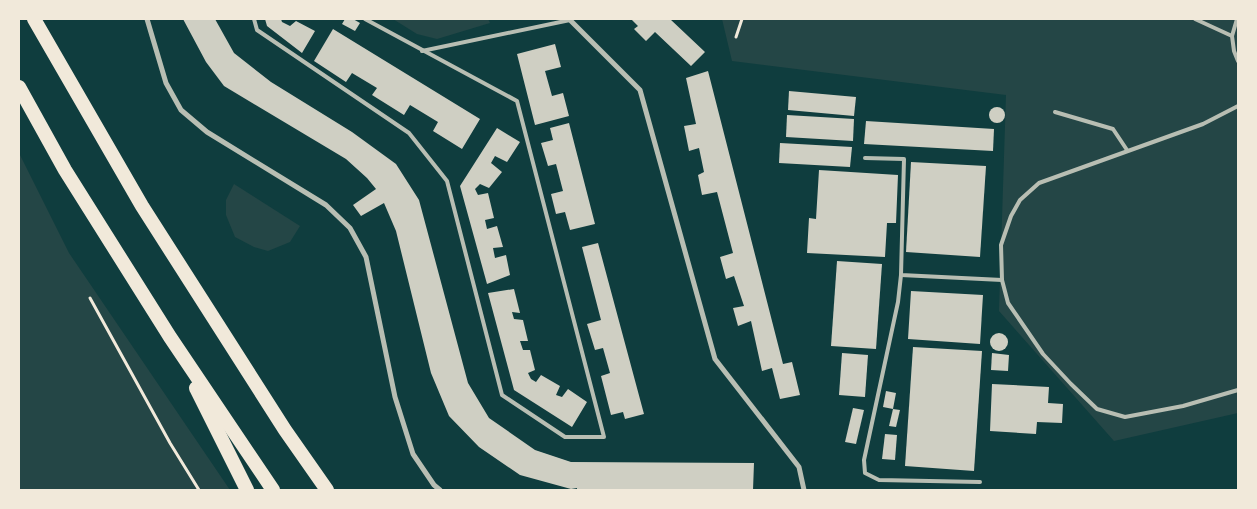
<svg xmlns="http://www.w3.org/2000/svg" width="1257" height="509" font-family="Lora,serif">
<style>
.green{fill:#244646}
.building{fill:#cfcfc3}
.lines{fill:none;stroke-linecap:round;stroke-linejoin:round}
.path{stroke:#f1e9da;stroke-width:3}
.service{stroke:#b8beb3;stroke-width:4}
.minor{stroke:#b8beb3;stroke-width:5}
.trunk{stroke:#f1e9da;stroke-width:14}
</style>
<rect width="100%" height="100%" fill="#0f3d3e"/>
<!-- green -->
<g class="green">
<polygon points="393,19 488,19 490,23 437,39 417,34"/>
<polygon points="722,19 1238,19 1238,413 1114,441 999,311 1006,95 732,61"/>
<polygon points="19,153 69,253 230,490 19,490"/>
<polygon points="234,184 300,226 290,242 268,251 254,247 235,237 226,215 226,200"/>
</g>
<!-- building -->
<g class="building">
<polygon points="183,19 215,19 234,53 271,82 352,132 396,164 419,200 468,383 489,418 535,450 571,462 754,463 753,490 577,490 577,488 571,489 520,475 479,447 449,416 431,373 396,231 384,203 361,216 353,205 376,189 367,178 346,159 224,86 206,62"/>
<polygon points="265,19 281,19 282,22 290,26 296,21 315,31 302,53 267,26"/>
<polygon points="345,19 353,19 360,23 355,31 342,24"/>
<polygon points="631,19 670,19 705,52 691,66 655,32 646,41 634,29 638,26"/>
<polygon points="333,29 480,119 462,149 433,131 438,122 410,105 404,115 372,95 377,88 352,73 346,82 314,61"/>
<polygon points="555,44 561,67 545,71 552,96 563,93 569,116 535,125 517,54"/>
<polygon points="708,71 783,364 792,362 800,395 780,399 772,368 762,371 751,321 738,326 733,308 744,306 734,276 726,279 720,257 733,253 717,192 702,195 698,175 704,172 699,148 689,151 684,126 696,124 686,78"/>
<polygon points="789,91 856,97 854,116 788,110"/>
<circle cx="997" cy="115" r="8"/>
<polygon points="787,115 854,119 853,141 786,137"/>
<polygon points="866,121 994,129 993,151 864,144"/>
<polygon points="569,123 595,224 570,230 565,212 556,214 551,194 563,191 556,164 548,166 541,143 553,140 550,128"/>
<polygon points="497,128 520,142 507,162 495,156 491,163 502,172 489,188 480,184 475,189 478,195 488,193 494,218 485,220 487,229 497,226 503,247 493,248 495,258 506,255 510,275 487,284 460,186"/>
<polygon points="780,143 852,147 850,167 779,163"/>
<polygon points="911,162 986,166 980,257 906,252"/>
<polygon points="819,170 898,175 896,223 887,223 885,257 807,253 809,218 816,219"/>
<polygon points="598,243 644,414 625,419 623,412 611,415 601,376 610,373 603,348 595,350 587,324 601,320 582,247"/>
<polygon points="837,261 882,264 876,349 831,346"/>
<polygon points="514,289 520,313 512,312 514,319 523,320 528,341 520,341 523,350 530,350 535,370 528,373 531,379 536,382 541,375 560,386 556,395 562,397 568,389 587,402 572,427 514,390 488,293"/>
<polygon points="911,291 983,295 980,344 908,339"/>
<circle cx="999" cy="342" r="9"/>
<polygon points="913,347 982,351 974,471 905,466"/>
<polygon points="842,353 868,355 865,397 839,395"/>
<polygon points="992,353 1009,355 1008,371 991,370"/>
<polygon points="992,384 1049,387 1048,403 1063,404 1062,423 1037,422 1036,434 990,431"/>
<polygon points="886,391 896,393 893,409 883,407"/>
<polygon points="853,408 864,410 856,444 845,442"/>
<polygon points="893,409 900,410 896,427 889,426"/>
<polygon points="885,434 897,435 895,460 882,459"/>
</g>
<g class="lines">
<!-- path -->
<g class="path">
<polyline points="736,37 742,19"/>
<polyline points="90,298 170,443 199,490"/>
</g>
<!-- service -->
<g class="service">
<polyline points="254,19 257,30 409,133 447,181 502,395 565,437 604,437 517,101 365,19"/>
<polyline points="1195,19 1232,36 1234,51 1238,61"/>
<polyline points="1232,36 1237,19"/>
<polyline points="422,51 570,20"/>
<polyline points="1238,106 1203,124 1039,183 1020,200 1011,216 1001,245 1002,280 1008,303 1043,354 1071,384 1097,409 1125,417 1183,406 1238,390"/>
<polyline points="1055,112 1113,129 1127,150"/>
<polyline points="865,158 904,159 901,275 1002,280"/>
<polyline points="901,275 898,302 864,460 865,473 879,480 980,482"/>
</g>
<!-- minor -->
<g class="minor">
<polyline points="147,19 166,83 181,110 207,132 326,205 350,228 366,257 395,397 413,454 434,485 440,490"/>
<polyline points="569,19 640,90 715,359 799,467 804,490"/>
</g>
<!-- trunk -->
<g class="trunk">
<polyline points="34,19 142,206 285,430 327,490"/>
<polyline points="19,87 65,170 170,337 273,490"/>
<polyline points="196,388 247,490"/>
</g>
</g>
<!-- border -->
<rect width="1257" height="509" fill="none" stroke="#f1e9da" stroke-width="40"/>
</svg>
